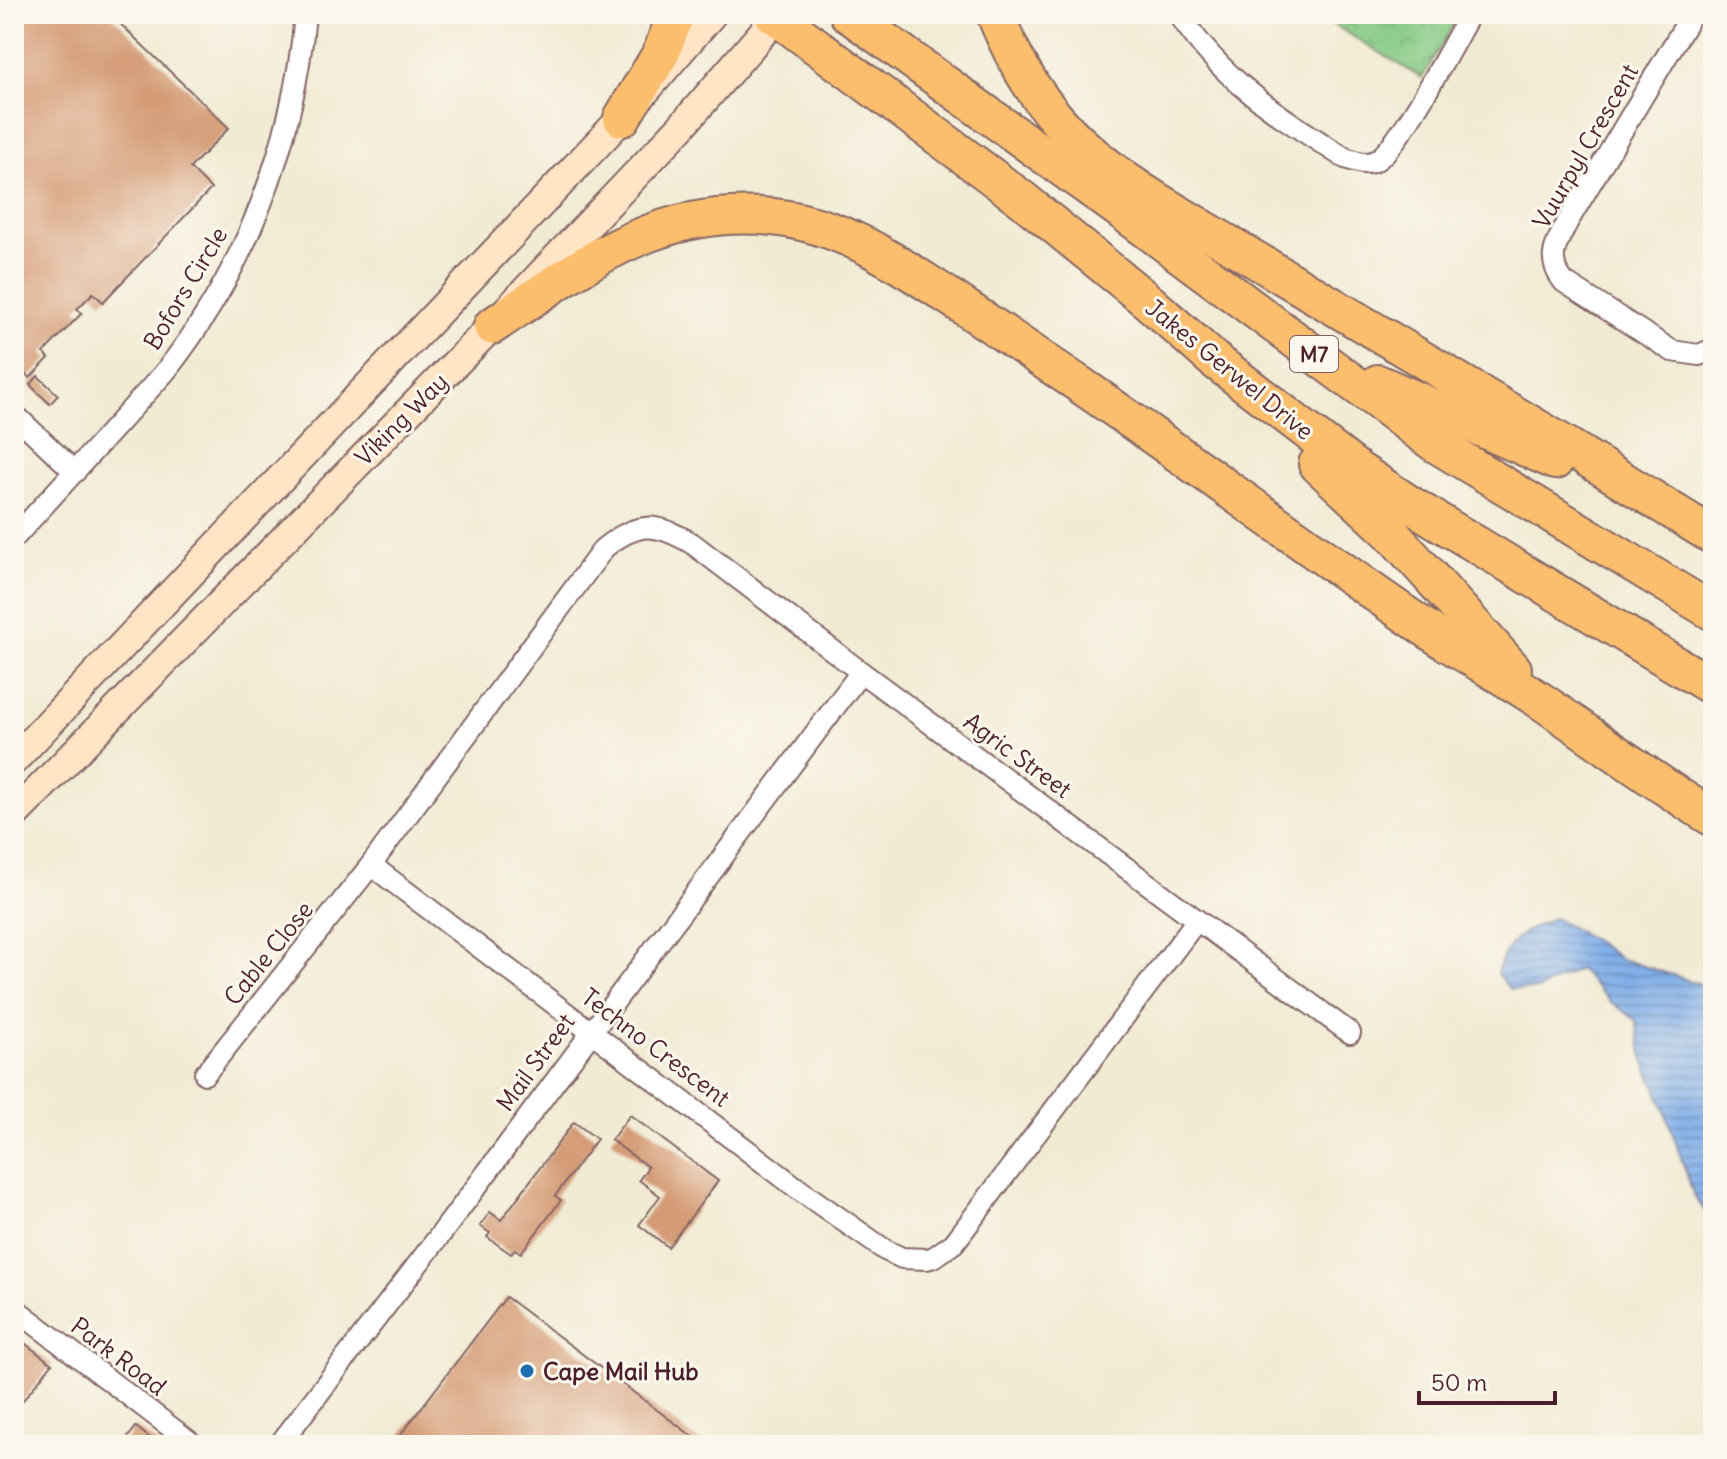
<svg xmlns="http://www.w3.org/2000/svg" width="1727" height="1459" font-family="Delius,sans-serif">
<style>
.park{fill:url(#park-crowns);stroke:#677457;stroke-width:2}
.water{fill:url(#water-rules);stroke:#64668a;stroke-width:2}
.building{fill:#d49b76}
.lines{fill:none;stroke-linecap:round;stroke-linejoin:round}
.street-casing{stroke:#846666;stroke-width:24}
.secondary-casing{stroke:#846666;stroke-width:32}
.highway-casing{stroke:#846666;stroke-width:40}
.street{stroke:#fff;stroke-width:20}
.secondary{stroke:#fde5c5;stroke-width:28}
.highway{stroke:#fabe6d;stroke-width:36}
.poi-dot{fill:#1f6fb2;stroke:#fbf7ec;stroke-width:3}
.labels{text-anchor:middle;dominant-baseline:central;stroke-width:6;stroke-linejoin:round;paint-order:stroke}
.shield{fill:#fbf7ec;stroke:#7f6065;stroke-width:2}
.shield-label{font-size:22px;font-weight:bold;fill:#4a1f2b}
.street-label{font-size:24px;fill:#4a1f2b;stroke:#fbf7ec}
.poi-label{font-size:24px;font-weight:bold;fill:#4a1f2b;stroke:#fbf7ec;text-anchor:start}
</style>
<defs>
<pattern id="park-crowns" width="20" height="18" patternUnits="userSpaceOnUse" patternTransform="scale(2)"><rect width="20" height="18" fill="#84c983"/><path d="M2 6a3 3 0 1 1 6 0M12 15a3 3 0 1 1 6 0" fill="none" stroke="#74ac71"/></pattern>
<pattern id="water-rules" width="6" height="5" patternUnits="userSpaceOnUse" patternTransform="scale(2)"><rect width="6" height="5" fill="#7dace8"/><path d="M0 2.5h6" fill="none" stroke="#688bbc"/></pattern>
</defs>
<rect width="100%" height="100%" fill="#fbf7ec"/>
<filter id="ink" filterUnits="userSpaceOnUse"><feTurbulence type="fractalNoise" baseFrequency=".0125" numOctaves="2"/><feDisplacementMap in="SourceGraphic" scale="16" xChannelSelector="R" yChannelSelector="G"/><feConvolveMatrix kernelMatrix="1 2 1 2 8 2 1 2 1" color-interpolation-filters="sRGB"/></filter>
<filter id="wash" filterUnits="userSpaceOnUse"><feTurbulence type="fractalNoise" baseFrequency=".006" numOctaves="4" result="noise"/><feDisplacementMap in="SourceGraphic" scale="32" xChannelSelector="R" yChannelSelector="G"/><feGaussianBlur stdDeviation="1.8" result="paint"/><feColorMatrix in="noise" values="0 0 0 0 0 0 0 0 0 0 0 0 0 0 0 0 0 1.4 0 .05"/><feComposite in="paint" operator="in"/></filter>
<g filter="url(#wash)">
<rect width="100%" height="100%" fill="#f1ebd4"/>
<!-- park -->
<polygon class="park" points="1316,14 1460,14 1422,78"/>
<!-- water -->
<path class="water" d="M 1554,918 L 1590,938 L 1621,959 L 1713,988 L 1713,1222 L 1694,1196 L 1663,1105 L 1643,1058 L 1636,1020 L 1612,1003 L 1579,969 L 1538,990 L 1510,989 L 1497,974 C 1505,940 1524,930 1554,918 Z"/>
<g id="blocks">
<!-- building -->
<g class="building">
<polygon points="14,14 110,14 229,128 190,168 211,189 103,302 93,293 77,309 82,313 43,353 49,358 30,378 20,369 14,375"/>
<polygon points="38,376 58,395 50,404 30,385"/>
<polygon points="630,1115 718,1181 668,1247 639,1225 660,1196 639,1180 648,1167 611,1140"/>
<polygon points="574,1122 597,1139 555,1196 561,1200 521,1253 515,1249 511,1254 487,1237 490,1233 480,1226 490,1212 501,1220"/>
<polygon points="506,1297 704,1445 393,1445"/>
<polygon points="14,1335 52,1364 20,1404 14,1399"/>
<polygon points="136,1427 159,1445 122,1445"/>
</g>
</g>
</g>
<g filter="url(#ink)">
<use href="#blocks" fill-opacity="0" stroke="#846666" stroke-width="2"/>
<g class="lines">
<defs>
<g id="street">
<path d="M 1179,14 C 1222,81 1279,116 1345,158 C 1355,161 1365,166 1375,161 C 1400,148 1453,43 1470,14"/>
<path d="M 1692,14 L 1568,221 C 1556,245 1545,258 1564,282 L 1672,351 L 1699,355 L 1713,349"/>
<polyline points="14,414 75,472"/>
<path d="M 14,538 L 165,372 C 246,270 294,143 305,14"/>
<polyline points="371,865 801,1191 885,1250 902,1258 927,1259 934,1257 954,1243 1197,920"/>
<path d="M 205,1074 L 371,865 L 604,548 C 639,520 657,523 693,544 L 861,672 L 1350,1033"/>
<polyline points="14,1308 194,1445"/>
<polyline points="279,1445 444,1230 861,672"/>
</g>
<g id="secondary">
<polyline points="14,760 622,118 712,14"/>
<polyline points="14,815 492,326 681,127 779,14"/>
</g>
<g id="highway">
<polyline points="773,14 1022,199 1150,303 1213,359 1358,470 1411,505 1713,687"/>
<polyline points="848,14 1116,207 1434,443 1713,612"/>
<path d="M 995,14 C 1031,104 1076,150 1157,201 L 1564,444 L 1713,536"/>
<polyline points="622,118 661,53 676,14"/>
<path d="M 492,326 C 582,266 657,205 773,217 C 840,224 893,260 948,296 C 992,325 1035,355 1079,384 C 1201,468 1320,557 1443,640 C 1477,662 1513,682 1547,705 C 1602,743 1656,783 1713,818"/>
<polyline points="1378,383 1555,461"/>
<polyline points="1317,464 1392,534 1513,669"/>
</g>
</defs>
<!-- street casing -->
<use href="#street" class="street-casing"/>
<!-- secondary casing -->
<use href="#secondary" class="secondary-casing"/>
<!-- highway casing -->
<use href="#highway" class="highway-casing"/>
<!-- street -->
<use href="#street" class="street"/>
<!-- secondary -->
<use href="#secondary" class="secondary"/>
<!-- highway -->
<use href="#highway" class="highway"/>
</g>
</g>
<!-- markers -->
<circle class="poi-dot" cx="527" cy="1371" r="8"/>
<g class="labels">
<!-- shield labels -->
<rect class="shield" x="1290" y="336" width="48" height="36" rx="6"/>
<g class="shield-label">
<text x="1314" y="354">M7</text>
</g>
<!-- street labels -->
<g class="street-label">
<text transform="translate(1585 146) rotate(-60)">Vuurpyl Crescent</text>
<text transform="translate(185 288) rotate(-59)">Bofors Circle</text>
<text transform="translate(1230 369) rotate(39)">Jakes Gerwel Drive</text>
<text transform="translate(401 419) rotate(-45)">Viking Way</text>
<text transform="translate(1018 755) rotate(36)">Agric Street</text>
<text transform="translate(268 953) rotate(-51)">Cable Close</text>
<text transform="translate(656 1047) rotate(37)">Techno Crescent</text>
<text transform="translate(535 1062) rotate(-54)">Mail Street</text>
<text transform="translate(119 1356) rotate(37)">Park Road</text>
</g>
<!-- poi labels -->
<g class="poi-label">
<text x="543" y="1371">Cape Mail Hub</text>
</g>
</g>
<!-- margin -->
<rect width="1727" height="1459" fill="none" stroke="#fbf7ec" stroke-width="48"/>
<!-- scale -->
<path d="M1419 1391v12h136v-12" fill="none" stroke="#4a1f2b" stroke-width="4"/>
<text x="1431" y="1391" font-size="24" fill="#4a1f2b" stroke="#fbf7ec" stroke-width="6" paint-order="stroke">50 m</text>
</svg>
